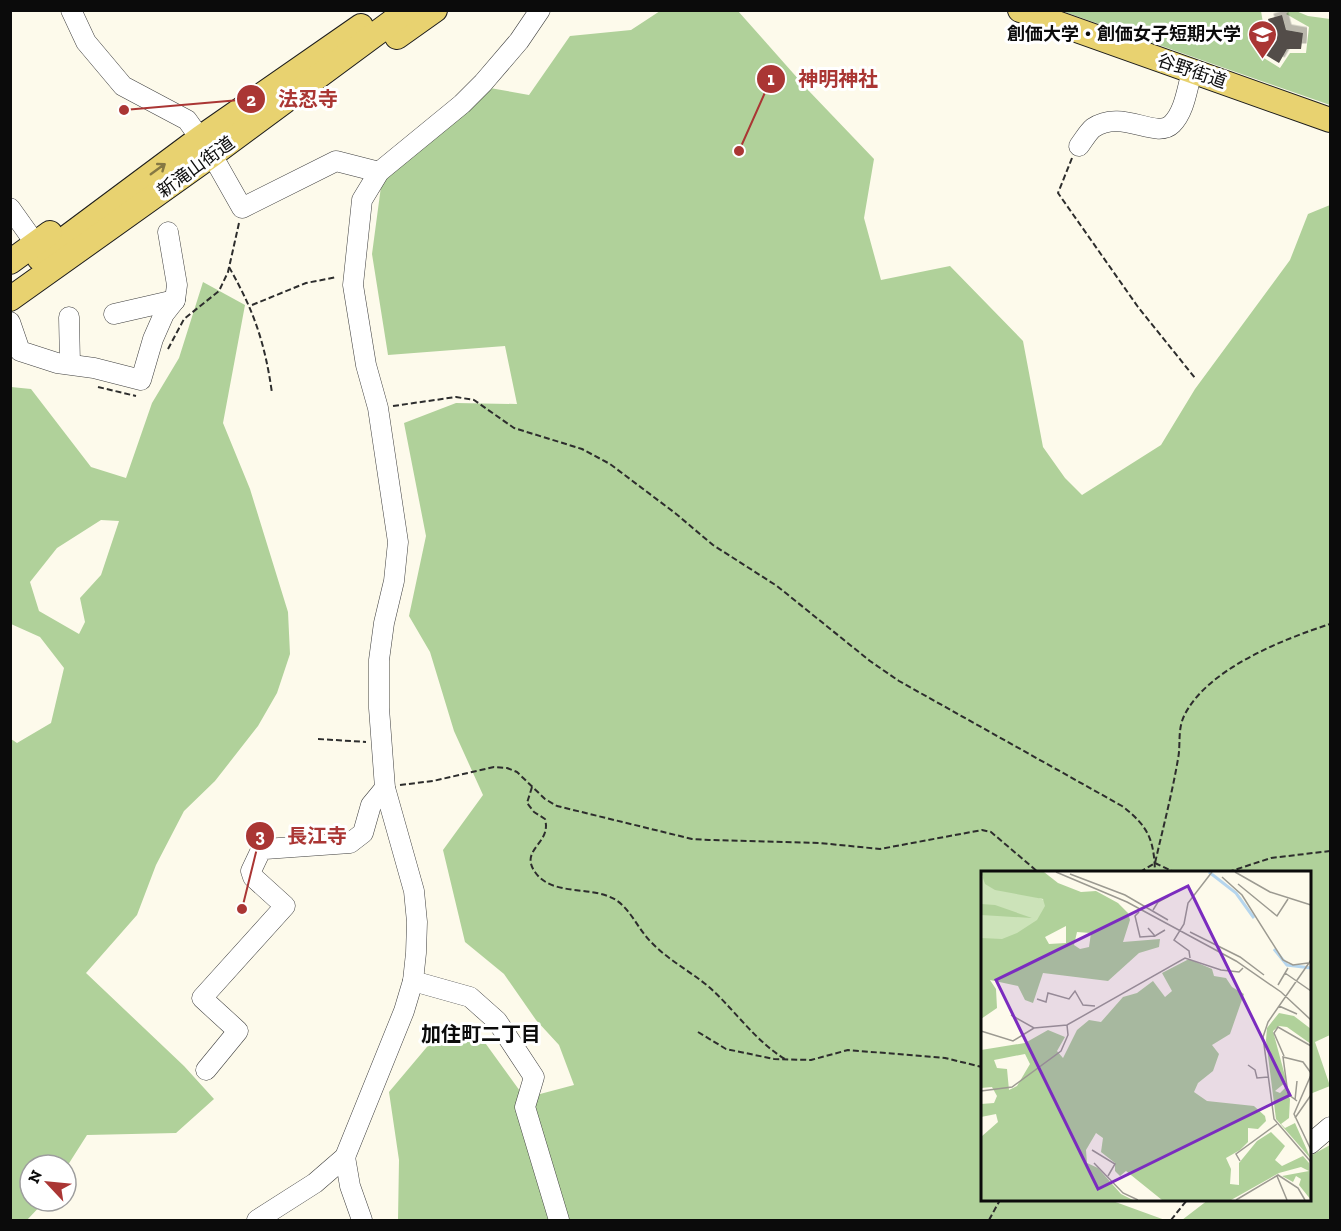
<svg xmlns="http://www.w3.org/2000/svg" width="1341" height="1231" font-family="'Zilla Slab','Noto Sans JP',serif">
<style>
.forest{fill:#b0d19a;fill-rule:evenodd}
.building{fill:#524d49;filter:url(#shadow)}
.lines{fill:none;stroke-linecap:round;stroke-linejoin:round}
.minor-casing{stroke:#3e3e3e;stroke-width:21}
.major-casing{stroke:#1c1c1c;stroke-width:26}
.path{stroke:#2d2d2d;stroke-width:2;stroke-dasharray:6 3;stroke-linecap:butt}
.minor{stroke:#fff;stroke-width:20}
.major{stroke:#e8d270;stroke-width:24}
.oneway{stroke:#857843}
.labels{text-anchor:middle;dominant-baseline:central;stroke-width:6;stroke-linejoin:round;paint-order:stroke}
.poi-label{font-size:18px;font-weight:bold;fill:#0b0b0b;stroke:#fff;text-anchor:end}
.street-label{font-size:18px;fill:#0b0b0b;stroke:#fff}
.neighbourhood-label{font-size:20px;font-weight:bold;fill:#0b0b0b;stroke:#fff}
.inset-river{fill:none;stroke:#b6d6ee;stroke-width:3}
.inset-road{fill:none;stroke:#9c9a91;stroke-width:1.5}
.view{fill:#7b2cbf;fill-opacity:0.15;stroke:#7b2cbf;stroke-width:3}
.inset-edge{fill:none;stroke:#0b0b0b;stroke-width:3}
.leader{fill:none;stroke:#aa3634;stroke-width:2}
.callout-dot{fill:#aa3634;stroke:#fff;stroke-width:2}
.mark-label{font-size:18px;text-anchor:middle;font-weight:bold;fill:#fff}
.callout-label{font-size:20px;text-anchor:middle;font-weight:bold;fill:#aa3634;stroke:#fff;stroke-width:6;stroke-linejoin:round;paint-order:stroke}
</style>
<defs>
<filter id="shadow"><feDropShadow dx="5.5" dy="-5.5" stdDeviation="0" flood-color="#0004"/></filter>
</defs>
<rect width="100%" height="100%" fill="#fdfaeb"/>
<!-- forest -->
<g class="forest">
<polygon points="660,11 738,11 808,90 874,159 864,218 881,280 950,266 1023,341 1043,447 1065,478 1082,495 1161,445 1195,389 1290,260 1308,214 1330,205 1330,1035 1315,1042 1330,1086 1310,1094 1310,872 982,872 982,1200 1110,1200 1165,1220 398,1220 399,1160 389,1092 437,1035 470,1022 525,1098 574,1085 559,1045 536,1020 504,974 465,942 443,850 483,795 454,731 430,652 409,616 426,536 404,423 456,403 517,404 505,346 388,355 372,254 382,179 490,88 529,95 570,36 631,30"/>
<polygon points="1062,11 1261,11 1266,41 1259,55 1280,68 1290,53 1306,53 1309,27 1286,14 1289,11 1296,11 1308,16 1330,19 1330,105"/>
<path d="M 203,282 L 245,305 L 223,423 L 250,489 L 288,612 L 290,654 L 277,693 L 258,726 L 215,781 L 184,811 L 156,865 L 137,915 L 86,973 L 184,1066 L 214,1099 L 176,1133 L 87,1135 L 66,1168 L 66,1165 L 30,1165 L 30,1201 L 45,1201 L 27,1220 L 11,1220 L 11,739 L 17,743 L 51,723 L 64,668 L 40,637 L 11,624 L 11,387 L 31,389 L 91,467 L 126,478 L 152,403 L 179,358 ZM 101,520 L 119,521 L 101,575 L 80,598 L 85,622 L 79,634 L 39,611 L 30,582 L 57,548 Z"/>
<polygon points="1330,1145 1330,1220 1182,1220 1208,1200 1310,1200 1310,1156"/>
</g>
<!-- building -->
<polygon class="building" points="1282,15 1286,30 1303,33 1301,49 1287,49 1279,63 1264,54 1272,41 1269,40 1270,34 1272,34 1268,19"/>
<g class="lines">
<defs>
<g id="minor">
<polyline points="71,10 86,42 123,86 187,120 212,155 242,208 336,161 379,172"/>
<path d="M 1079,146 C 1083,141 1088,132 1093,128 C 1122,108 1156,140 1172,124 C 1185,111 1187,88 1192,72"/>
<polyline points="10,208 35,243"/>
<polyline points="114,314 175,300 177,285 168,232"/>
<polyline points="69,317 70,364"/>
<polyline points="10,322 20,351 57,363 94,368 141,380 153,339 164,314 175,300"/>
<polyline points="413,981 470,997 497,1021 534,1077 525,1107 559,1220"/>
<polyline points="206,1070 238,1031 202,998 285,906 253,877 251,871 260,852 265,849 350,843 363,833 371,805 385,788"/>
<polyline points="1310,1144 1330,1127"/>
<polyline points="345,1157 350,1186 362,1220"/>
<polyline points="257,1220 315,1183 345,1157 404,1011 413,981 416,953 417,922 414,891 385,788 379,708 379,660 384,623 394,581 398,542 378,408 366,365 353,285 362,200 379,172 462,104 483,83 519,41 540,10"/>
</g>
<g id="major">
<polyline points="1020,10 1330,120"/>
<polyline points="397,37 435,10"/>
<polyline points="39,258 200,138 361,26"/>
<polyline points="10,262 50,233"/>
<polyline points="10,299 212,155 408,10"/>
</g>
</defs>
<!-- minor casing -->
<use href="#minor" class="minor-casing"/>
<!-- major casing -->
<use href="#major" class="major-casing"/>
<!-- path -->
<g class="path">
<polyline points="1072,158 1058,193 1138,307 1195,378"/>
<path d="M 229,267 C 254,311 265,343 272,393"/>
<polyline points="252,305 306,283 337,277"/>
<polyline points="168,349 184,319 219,291 228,272 239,223"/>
<polyline points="98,387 136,396"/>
<path d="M 393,406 L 456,397 L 474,400 L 514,428 L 582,449 L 610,464 L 675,513 L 713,545 L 777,586 L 870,661 L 899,681 L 1122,806 C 1148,826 1154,839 1155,872"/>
<polyline points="318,739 366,742"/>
<polyline points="400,785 433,781 494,767 507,768 517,772 545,799 557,806 692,839 709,840 820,843 880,849 982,830 991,832 1038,872"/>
<path d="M 532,787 L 527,803 L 534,812 L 545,819 C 552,844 519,849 535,872 C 552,897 592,885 616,900 C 631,910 638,929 651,942 C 668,960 690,971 709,987 C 735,1010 755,1041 785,1059"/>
<polyline points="1155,863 1174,872"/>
<path d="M 1140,872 L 1155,863 C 1163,828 1172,794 1178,759 C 1181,744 1177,729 1185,714 C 1209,668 1284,639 1330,624"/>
<polyline points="1228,872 1271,858 1330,851"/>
<polyline points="698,1032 726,1049 774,1059 811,1060 848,1050 945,1058 982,1067"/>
<polyline points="989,1220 1000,1200"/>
<polyline points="1171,1220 1187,1200"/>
</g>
<!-- minor -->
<use href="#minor" class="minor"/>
<!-- major -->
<use href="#major" class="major"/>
</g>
<!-- one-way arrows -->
<defs><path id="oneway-shaft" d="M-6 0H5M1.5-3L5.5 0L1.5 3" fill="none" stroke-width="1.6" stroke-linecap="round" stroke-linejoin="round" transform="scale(1.5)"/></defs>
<use class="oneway" href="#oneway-shaft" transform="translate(158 169) rotate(-36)"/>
<!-- icons -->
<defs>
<symbol id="university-pin" viewBox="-11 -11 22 30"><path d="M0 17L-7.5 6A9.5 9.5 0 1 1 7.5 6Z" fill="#aa3634" stroke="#fff"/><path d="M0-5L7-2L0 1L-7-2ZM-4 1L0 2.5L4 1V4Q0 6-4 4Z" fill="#fff"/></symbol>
</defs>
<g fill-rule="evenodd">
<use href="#university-pin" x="1246" y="18" width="33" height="45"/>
</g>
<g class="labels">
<!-- poi labels -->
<g class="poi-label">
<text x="1241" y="34">創価大学・創価女子短期大学</text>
</g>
<!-- street labels -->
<g class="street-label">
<text transform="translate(1192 71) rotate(19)">谷野街道</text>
<text transform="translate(196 167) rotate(-36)">新滝山街道</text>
</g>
<!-- neighbourhood labels -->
<g class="neighbourhood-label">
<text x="481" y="1034">加住町二丁目</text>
</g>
</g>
<!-- overview -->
<g transform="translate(981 871)">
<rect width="330" height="330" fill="#fdfaeb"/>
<path d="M 0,5 L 71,32 L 60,60 L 0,73 Z" fill="#cce3b9"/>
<path d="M 0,1 L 63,1 L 77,12 L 100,21 L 115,20 L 137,32 L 147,42 L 149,49 L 142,71 L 179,68 L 178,76 L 158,82 L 127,110 L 62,102 L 52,132 L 44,129 L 37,115 L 9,109 L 15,118 L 16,137 L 0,148 L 0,67 L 21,68 L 36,62 L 56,49 L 64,35 L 62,28 L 14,19 L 4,13 ZM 85,55 L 85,72 L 68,73 L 64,66 ZM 96,61 L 110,62 L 108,76 L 99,78 L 93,74 ZM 0,33 L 14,34 L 51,47 L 0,44 ZM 208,88 L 231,98 L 233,105 L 245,107 L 251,116 L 263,123 L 249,163 L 231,174 L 238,183 L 232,200 L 217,212 L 213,221 L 226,230 L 273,235 L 284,245 L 285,250 L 277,258 L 267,257 L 267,271 L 259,279 L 245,287 L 250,298 L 249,313 L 258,314 L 258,292 L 276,270 L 290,261 L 304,275 L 294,289 L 301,295 L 322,285 L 328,292 L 330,329 L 318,314 L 320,308 L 315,305 L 312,311 L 301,305 L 328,300 L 320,296 L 298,302 L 250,329 L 181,329 L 145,300 L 139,305 L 134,300 L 134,292 L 120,281 L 122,267 L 115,262 L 105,279 L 106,292 L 117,297 L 140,323 L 152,329 L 0,329 L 0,266 L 17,251 L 15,243 L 0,246 L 0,233 L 13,232 L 16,225 L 11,216 L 0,217 L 0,179 L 44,172 L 67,159 L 84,166 L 76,180 L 82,187 L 96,159 L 108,149 L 120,151 L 142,126 L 156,122 L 172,110 L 184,126 L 191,120 L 181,102 ZM 44,183 L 49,193 L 36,215 L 28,219 L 26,198 L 16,197 L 13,189 ZM 298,142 L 313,145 L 330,158 L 330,173 L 306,156 L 298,155 L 292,160 L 304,205 L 305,211 L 294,220 L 299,222 L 304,217 L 309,228 L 308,247 L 300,253 L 304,257 L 314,252 L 330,288 L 295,248 L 285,169 L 286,157 Z" fill="#b0d19a" fill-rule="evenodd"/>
<path class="inset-river" d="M 228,1 L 255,22 L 273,47M 293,78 L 306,94 L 330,97"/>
<path class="inset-road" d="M 75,1 L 146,31 L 255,90 L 300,121 L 330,149M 254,1 L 289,21 L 330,34M 89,3 L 144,24 L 187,49M 241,6 L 261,24 L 302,89 L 312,94 L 327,92M 257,13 L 296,45 L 307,28M 172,39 L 177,31 L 188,25M 158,41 L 154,45 L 159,66 L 174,65M 167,57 L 174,65 L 184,59M 209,61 L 259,86 L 283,104M 209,87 L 208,80 L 193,69 L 203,53 L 207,32 L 231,1M 330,89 L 287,151 L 282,166 L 293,248 L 330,291M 304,102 L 330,120M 297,114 L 307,97M 56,128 L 65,131 L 67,122 L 88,128 L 94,120 L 102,134 L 114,135M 298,135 L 316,143M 30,144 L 53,157 L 86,154 L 204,87 L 240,99 L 258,101 L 262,97M 0,160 L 32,170 L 53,157M 303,185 L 293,162 L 297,156 L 330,175M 267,194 L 274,199 L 276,207 L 287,206M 330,204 L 313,243 L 330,279M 0,220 L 31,216 L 80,180 L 87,164 L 86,154M 314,229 L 316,210M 316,230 L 307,223 L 302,186 L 322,191 L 330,202M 314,247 L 330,224M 111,279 L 134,293 L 127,305M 259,290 L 255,283 L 296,253M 113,292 L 142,322 L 157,329M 296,305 L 306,329M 255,329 L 297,304 L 317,317 L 324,329"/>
<path class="view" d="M 207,15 L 309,224 L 117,318 L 15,109 Z"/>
<rect width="330" height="330" class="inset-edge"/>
</g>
<!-- callouts -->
<path class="leader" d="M739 151L771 79M124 110L251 99M242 909L260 836"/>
<g class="callout-dot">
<circle cx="739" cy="151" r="6"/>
<circle cx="124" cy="110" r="6"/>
<circle cx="242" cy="909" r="6"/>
<circle cx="771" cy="79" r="15"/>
<circle cx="251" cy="99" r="15"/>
<circle cx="260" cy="836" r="15"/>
</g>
<g class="mark-label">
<text x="771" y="85">1</text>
<text x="251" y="106">2</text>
<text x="260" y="842">3</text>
</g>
<g class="callout-label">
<text x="838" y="86">神明神社</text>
<text x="308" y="106">法忍寺</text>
<text x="317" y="843">長江寺</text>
</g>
<!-- border -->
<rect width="1341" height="1231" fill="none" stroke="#0b0b0b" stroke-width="24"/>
<!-- north arrow -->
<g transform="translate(48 1183) rotate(296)"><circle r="28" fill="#ffffff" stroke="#9d9d9d" stroke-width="1.5"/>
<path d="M0-4.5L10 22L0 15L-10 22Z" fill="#aa3634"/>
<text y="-9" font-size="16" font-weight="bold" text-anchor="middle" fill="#0b0b0b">N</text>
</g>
</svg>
